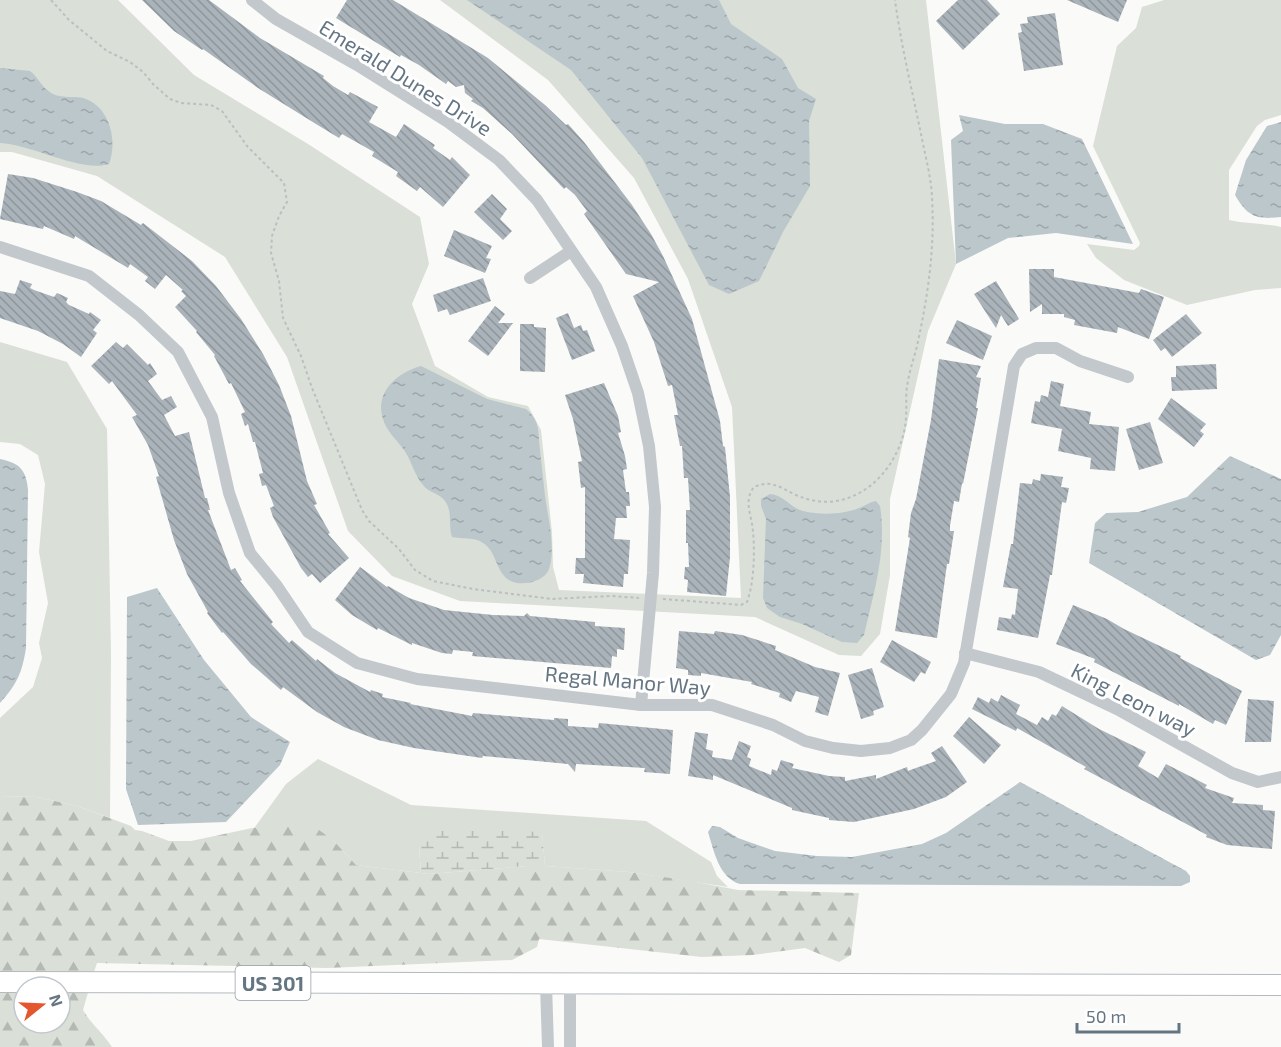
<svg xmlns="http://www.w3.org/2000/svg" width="1281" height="1047" font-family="'Exo 2',sans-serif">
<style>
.green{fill:#dadfd7}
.forest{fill:url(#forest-firs)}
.wetland{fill:url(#wetland-marsh)}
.water{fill:url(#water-ripples)}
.building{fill:url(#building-back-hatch)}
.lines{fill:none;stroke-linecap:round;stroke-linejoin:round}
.primary-casing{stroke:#b5babe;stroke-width:22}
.path{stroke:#bbbfc2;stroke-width:2;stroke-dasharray:3 3;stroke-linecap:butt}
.street{stroke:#c3c8cc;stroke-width:12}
.primary{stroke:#fff;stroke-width:20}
.labels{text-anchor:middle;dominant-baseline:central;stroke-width:6;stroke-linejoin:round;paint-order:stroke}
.shield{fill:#fff;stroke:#939fa8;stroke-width:1.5}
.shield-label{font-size:20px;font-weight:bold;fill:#657683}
.street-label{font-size:21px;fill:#657683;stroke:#fff}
</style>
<defs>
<pattern id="forest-firs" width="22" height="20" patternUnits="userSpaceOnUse" patternTransform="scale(1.5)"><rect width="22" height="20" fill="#dadfd7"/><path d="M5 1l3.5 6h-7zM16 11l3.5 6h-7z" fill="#b4b9b4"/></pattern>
<pattern id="wetland-marsh" width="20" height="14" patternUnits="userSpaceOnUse" patternTransform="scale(1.5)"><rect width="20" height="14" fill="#dadfd7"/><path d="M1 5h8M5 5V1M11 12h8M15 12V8" fill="none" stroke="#b4b9b4"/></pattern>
<pattern id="water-ripples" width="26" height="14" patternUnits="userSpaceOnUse" patternTransform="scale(1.5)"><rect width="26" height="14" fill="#bbc7cb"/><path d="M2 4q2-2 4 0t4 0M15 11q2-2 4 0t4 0" fill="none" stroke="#9ca6aa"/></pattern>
<pattern id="building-back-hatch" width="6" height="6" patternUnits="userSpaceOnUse" patternTransform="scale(1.5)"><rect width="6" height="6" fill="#aab3b9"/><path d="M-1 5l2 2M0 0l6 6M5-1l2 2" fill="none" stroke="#8e969c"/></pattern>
</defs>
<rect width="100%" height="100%" fill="#fafaf8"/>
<!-- green -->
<g class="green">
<polygon points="0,0 118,0 194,75 308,144 420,217 429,264 412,304 435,366 488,397 528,406 541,430 552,532 553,567 559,590 741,598 732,407 688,279 634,178 548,80 440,0 926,0 956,264 928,331 890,499 890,575 880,634 861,656 839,655 755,617 460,601 392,576 348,531 287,357 225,257 97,176 12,152 0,152"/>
<path d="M 1164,0 L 1281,0 L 1281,115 L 1265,120 L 1257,126 L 1229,170 L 1229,220 C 1246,224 1263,223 1281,227 L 1281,288 L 1255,290 L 1187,305 L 1124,280 L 1096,258 L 1087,244 L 1134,250 L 1139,246 L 1140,243 L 1093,146 L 1117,46 L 1136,28 L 1142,7 Z"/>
<polygon points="0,342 67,362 107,429 111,654 110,818 77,806 37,797 0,796 0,718 33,687 42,658 39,643 48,603 39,552 45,484 38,455 20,444 0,442"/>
<polygon points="318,759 411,805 646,821 711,862 717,876 728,887 629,872 545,866 542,833 419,846 421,873 356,865 333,840 255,827 286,784"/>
</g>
<!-- forest -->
<g class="forest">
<polygon points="0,796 37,797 77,806 131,826 135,830 142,831 169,841 191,841 276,823 309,823 333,840 356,865 429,874 528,866 545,866 629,872 691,881 738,890 859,893 851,955 839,962 805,948 752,955 702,957 539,939 537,947 512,960 327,968 97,963 93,975 0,975"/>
<path d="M 0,989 L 24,989 L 24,1023 L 60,1023 L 60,989 L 89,989 L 83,1010 C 91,1024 103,1033 112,1047 L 0,1047 Z"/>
</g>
<!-- wetland -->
<polygon class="wetland" points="433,829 542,832 545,866 528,866 429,874 421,873 419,846"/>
<!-- water -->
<g class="water">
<polygon points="467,0 719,0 731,24 782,59 798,88 816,99 809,121 810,186 783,232 759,281 729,294 709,285 642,158 571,70"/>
<path d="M 0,68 L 30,71 C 38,77 43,90 53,94 C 63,99 76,95 86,99 C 110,108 118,142 109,164 C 81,173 31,144 0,143 Z"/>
<polygon points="959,115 1005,124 1043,124 1082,139 1133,244 1056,233 1008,238 956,264 951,140 963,131"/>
<path d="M 1281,122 L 1281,217 C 1256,220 1247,216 1235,195 L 1246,160 L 1267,126 Z"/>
<path d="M 421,366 L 487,399 L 526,409 C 537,417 539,429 539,441 C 541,459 543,478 545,496 C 548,517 556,549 549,569 C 545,581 524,586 513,582 C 495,575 498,552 483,543 C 475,537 462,539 452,537 C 448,525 453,512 445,501 C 439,493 429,493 423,485 C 415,476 412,463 406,453 C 399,442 386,431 383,419 C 374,392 398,372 421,366 Z"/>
<polygon points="1230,456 1281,479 1281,635 1270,655 1256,660 1089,563 1095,523 1106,513 1138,512 1187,497"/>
<path d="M 0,459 C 20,463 26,470 28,490 L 26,648 C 22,673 17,684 0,703 Z"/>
<path d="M 770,494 C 784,495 789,507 803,511 C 820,515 842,515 859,508 C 865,506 869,502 876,501 L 880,506 C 887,551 874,592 864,635 L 857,643 L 842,642 L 802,624 L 780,617 L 767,608 L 763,598 L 766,519 L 761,506 L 761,499 Z"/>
<polygon points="157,588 204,660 251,717 290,742 280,765 226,822 138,825 126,789 127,597"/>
<path d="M 1020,782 L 1186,871 L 1190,876 L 1190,882 L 1181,886 L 740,884 C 719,878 714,851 708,832 L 712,826 L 720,827 L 738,838 L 775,851 L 817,856 L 852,857 L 922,844 L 946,833 Z"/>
</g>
<!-- building -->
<g class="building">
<polygon points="142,0 209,0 260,38 324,76 323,78 333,86 348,95 350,92 378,107 369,122 396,137 404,124 435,145 433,148 450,160 452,157 470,175 443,207 420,187 417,191 396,176 398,172 372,156 374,152 342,134 339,138 316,124 258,88 203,49 202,50 174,31"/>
<polygon points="347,0 393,0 488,58 545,105 566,125 568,124 584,142 632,205 651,234 663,256 692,319 720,421 723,446 725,447 730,497 730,557 726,596 687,592 688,580 684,579 685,567 689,567 688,543 686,543 686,510 690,510 688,478 684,478 682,446 680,446 674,415 678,415 672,385 668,386 654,342 633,296 659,282 626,274 584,214 587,211 575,195 566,187 564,189 512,134 483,108 471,101 473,99 465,93 464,85 456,87 448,81 446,84 419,65 401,55 400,57 336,18"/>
<polygon points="958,0 987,0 1000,14 963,50 936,21"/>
<polygon points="1067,0 1127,0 1118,22"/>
<polygon points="1055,13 1063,65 1024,71 1018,33 1022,32 1020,24 1028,23 1027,17"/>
<polygon points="8,174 33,178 77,192 101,201 141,225 143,223 192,261 216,286 241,319 263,354 279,385 291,416 307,481 317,504 314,505 330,533 328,534 349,558 320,583 312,574 308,577 301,568 273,517 270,508 274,506 266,485 262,486 259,474 263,473 255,442 253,442 248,424 245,426 241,414 245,412 231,383 229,384 214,356 215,355 196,332 197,331 175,307 186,296 181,291 183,290 166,275 155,289 145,281 148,277 130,264 128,268 75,236 74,239 44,226 43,229 0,219"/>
<polygon points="492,194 507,209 500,219 512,231 503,240 474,212"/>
<polygon points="454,230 492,246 486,258 491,259 485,273 444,256"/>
<polygon points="1029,269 1054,269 1054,277 1139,293 1141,289 1164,297 1149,339 1118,327 1117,333 1074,325 1075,320 1064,317 1064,314 1042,314 1042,304 1030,312"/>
<polygon points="483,278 491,301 450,315 447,309 438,312 433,295"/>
<polygon points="20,280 32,284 30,288 34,290 54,297 57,293 68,298 66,302 69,305 89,314 90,312 101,320 93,330 97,333 81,357 63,344 38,331 0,318 0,291 15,294"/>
<polygon points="996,281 1019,319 1008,326 1001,315 996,328 974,294"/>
<polygon points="495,306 505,314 498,323 513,323 488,356 468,341"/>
<polygon points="568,313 574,328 581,325 583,331 587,330 595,351 572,360 556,318"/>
<polygon points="1186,314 1202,333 1172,357 1165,348 1161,351 1153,340"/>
<polygon points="957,320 992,336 983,360 946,343"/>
<polygon points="520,324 534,324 534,327 546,328 545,372 520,371"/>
<polygon points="116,342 123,348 127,344 148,365 150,363 157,374 148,381 162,400 171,396 177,407 164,415 175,436 189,432 205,498 207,498 210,510 208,510 231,570 235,568 242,580 240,581 273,622 271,624 289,643 292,640 316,661 317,659 335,673 370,692 371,690 383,694 382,697 411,703 410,704 472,716 473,713 554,720 554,718 568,719 568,726 598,728 599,723 673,730 670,774 644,772 645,768 576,764 575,772 568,764 483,756 482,758 414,748 378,740 344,727 317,712 283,687 281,690 251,664 223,632 222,633 207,613 208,612 187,574 174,540 156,477 159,476 148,445 132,417 137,415 112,381 109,384 91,366"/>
<polygon points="939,359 981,366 976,377 981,378 976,408 978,408 963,484 962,483 959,502 954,501 950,526 950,531 954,531 949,564 947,564 937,638 895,631 910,538 908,537 911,513 916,499 931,420"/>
<polygon points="1216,364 1217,389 1172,391 1171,377 1176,377 1176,366"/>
<polygon points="1051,381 1064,384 1060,406 1091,412 1089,424 1119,427 1115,471 1090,469 1091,458 1058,451 1062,429 1031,423 1035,401 1040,402 1041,395 1048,397"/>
<polygon points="604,383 618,416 621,432 618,433 625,456 627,469 623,470 626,492 629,492 630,506 626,506 627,518 616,518 614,539 630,540 628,574 624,574 623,587 583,583 584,574 575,574 576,558 585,558 585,487 581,488 578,462 582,461 573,419 565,395"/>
<polygon points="1171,398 1206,424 1200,431 1204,434 1194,447 1158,419"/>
<polygon points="1150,422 1163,463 1139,470 1126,429"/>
<polygon points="1041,474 1063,477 1061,487 1069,488 1066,503 1062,502 1052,575 1050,575 1038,638 997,630 999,617 1011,619 1012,614 1015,615 1018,589 1003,587 1011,544 1013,544 1020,483 1032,484 1033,479 1040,481"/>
<polygon points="360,567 387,587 388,586 409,598 444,610 493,615 524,616 527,613 530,616 595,622 595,626 625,628 624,650 617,649 617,657 612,656 611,668 472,656 473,652 453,650 452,654 442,653 412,643 412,645 378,628 377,630 352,615 335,600"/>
<polygon points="1073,605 1107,619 1124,629 1181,656 1180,658 1242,691 1226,725 1215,720 1213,724 1179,704 1179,706 1094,662 1095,659 1056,644"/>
<polygon points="679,631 714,634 715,631 742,635 776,646 775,650 815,667 840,673 828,716 815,712 819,697 796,691 791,702 779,697 780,693 751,684 752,682 701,673 701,676 688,675 688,670 676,668"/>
<polygon points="892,640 931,662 925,674 921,672 914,682 880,662"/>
<polygon points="872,668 884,707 873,711 874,715 861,719 848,675"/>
<polygon points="1001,695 1020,705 1016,714 1037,725 1042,717 1048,721 1052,714 1056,716 1062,706 1099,729 1146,752 1138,766 1158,778 1166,764 1207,785 1205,788 1234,798 1232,803 1263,805 1263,810 1275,811 1272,849 1227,845 1206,837 1207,835 1084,769 1086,767 1017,728 1016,731 972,709 978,697 989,703 991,698 998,702"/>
<polygon points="1248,699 1274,701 1271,742 1245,742"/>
<polygon points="969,717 1001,745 984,764 953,736"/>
<polygon points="695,732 708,734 706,749 713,751 712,757 732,760 739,741 751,746 747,757 751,759 749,766 771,775 772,769 777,771 781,760 794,764 792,768 829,776 845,777 845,781 876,775 876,779 907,767 908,771 913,769 936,761 931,753 942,746 967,782 946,797 914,809 854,822 829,820 829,818 792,810 792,808 713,775 713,780 688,776"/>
</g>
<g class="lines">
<defs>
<polyline id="primary" points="0,982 1281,985"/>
</defs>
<!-- primary casing -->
<use href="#primary" class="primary-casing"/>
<!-- path -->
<g class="path">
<polyline points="51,0 69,20 107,51 130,62 143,72 154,85 170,99 181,103 211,105 222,111 247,146 284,183 287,202 279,216 272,236 271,253 279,281 283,318 301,356 312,388 362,510 369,521 399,549 415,570 433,581 473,589 552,599 612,596 639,598"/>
<path d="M 663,599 L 741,605 L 747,602 C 754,584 755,551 753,532 C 752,516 743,501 754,487 C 771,479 781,488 796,495 C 819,505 840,504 861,492 C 886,478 905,446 906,417 C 907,405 905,393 908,381 C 910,369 914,358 917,346 C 928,296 935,248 932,197 C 931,176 925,155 921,134 C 912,90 901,45 895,0"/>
</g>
<!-- street -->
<g class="street">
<polyline points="252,0 276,19 357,65 448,122 499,160 537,200 596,287 622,346 638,393 649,446 655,507 653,573 641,705"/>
<polyline points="0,247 89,276 139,315 178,352 212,417 229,493 250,553 277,586 308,632 357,663 417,679 641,705 712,705 773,725 805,741 833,748 861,751 890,748 911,740 922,730 951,694 964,663 1014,366 1022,354 1036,348 1056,348 1080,361 1128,377"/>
<polyline points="530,278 571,251"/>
<polyline points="965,653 1039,672 1117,709 1232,773 1258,782 1281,777"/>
<polyline points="546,984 548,1047"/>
<polyline points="570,1047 570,984"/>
</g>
<!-- primary -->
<use href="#primary" class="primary"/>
</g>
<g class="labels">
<!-- shield labels -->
<rect class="shield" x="235.5" y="966" width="75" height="34" rx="4.5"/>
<g class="shield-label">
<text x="273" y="983">US 301</text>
</g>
<!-- street labels -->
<g class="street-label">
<text transform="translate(406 77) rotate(32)">Emerald Dunes Drive</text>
<text transform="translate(628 680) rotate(5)">Regal Manor Way</text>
<text transform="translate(1134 699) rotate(27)">King Leon way</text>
</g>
</g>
<!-- north arrow -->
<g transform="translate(42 1005) rotate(72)"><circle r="28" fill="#ffffff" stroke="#c1c8cd" stroke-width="1.5"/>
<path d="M0-4.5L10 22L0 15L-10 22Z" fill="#e4572e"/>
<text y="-9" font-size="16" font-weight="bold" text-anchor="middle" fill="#657683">N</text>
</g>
<!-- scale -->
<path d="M1077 1023v9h102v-9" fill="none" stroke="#657683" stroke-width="3"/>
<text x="1086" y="1023" font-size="18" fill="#657683" stroke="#ffffff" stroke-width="4.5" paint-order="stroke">50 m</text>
</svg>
